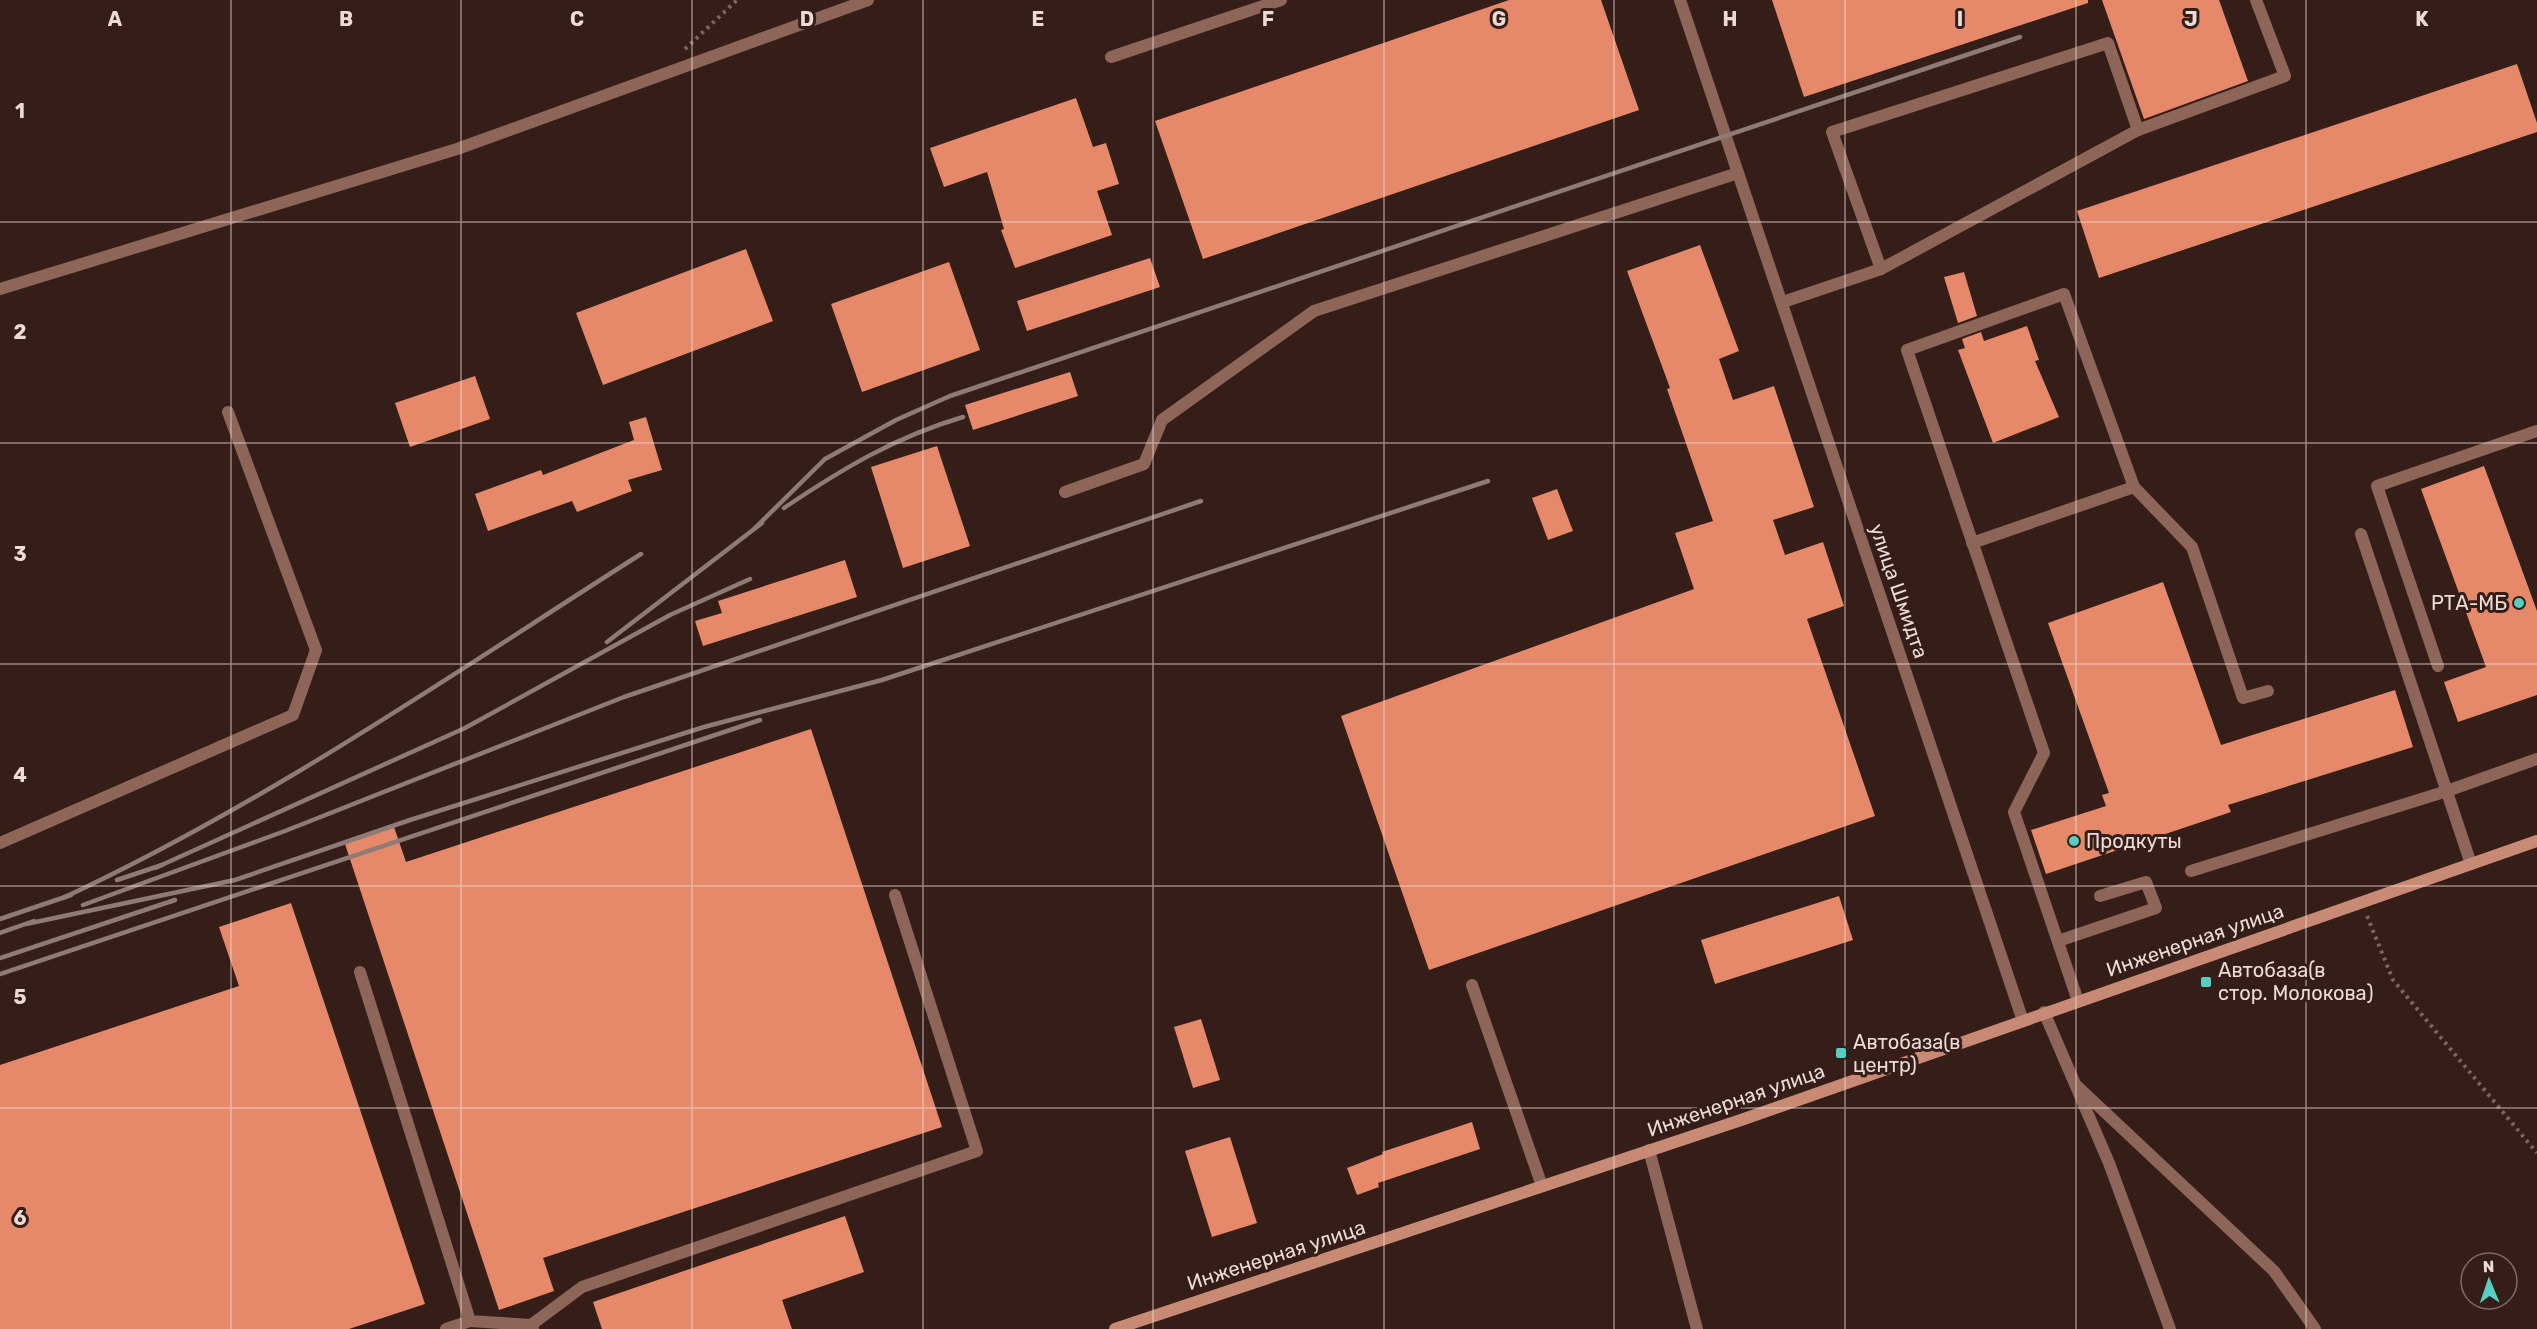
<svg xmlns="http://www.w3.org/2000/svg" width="2537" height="1329" font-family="Rubik,sans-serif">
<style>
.building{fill:#e6896a}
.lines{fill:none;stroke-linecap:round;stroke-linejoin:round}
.path{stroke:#7b6660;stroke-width:4;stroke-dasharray:3 4.5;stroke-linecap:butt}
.lane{stroke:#8d6659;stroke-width:12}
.street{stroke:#8d6659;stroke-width:12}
.secondary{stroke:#c98a75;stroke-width:12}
.rail{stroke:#8f7b75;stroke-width:4.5}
.grid{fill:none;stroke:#ecdbd6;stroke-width:1.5;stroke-opacity:0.55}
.poi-dot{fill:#57cec2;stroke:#351e17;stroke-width:2}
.labels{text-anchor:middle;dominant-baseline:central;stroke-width:6;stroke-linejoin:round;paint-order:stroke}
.street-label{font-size:20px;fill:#ecdbd6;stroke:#351e17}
.poi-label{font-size:20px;fill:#ecdbd6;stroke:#351e17;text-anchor:start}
.grid-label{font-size:20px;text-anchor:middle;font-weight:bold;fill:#ecdbd6;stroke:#351e17;stroke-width:6;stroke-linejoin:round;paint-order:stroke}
</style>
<rect width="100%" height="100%" fill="#351e17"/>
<!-- building -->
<g class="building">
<polygon points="1509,0 1601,0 1639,110 1203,259 1155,121"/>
<polygon points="1772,0 2088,0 2088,3 1804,97"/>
<polygon points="2102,0 2219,0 2248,81 2144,119"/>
<polygon points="2517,64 2537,123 2537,132 2099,278 2077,211"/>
<polygon points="1076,98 1093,147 1106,143 1119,184 1097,191 1112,235 1015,268 1001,230 1004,229 987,172 944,187 930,148"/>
<polygon points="1700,245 1739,351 1719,359 1733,400 1774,386 1814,507 1773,520 1785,555 1823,542 1844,606 1807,619 1875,816 1429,970 1341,716 1694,589 1675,533 1713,521 1667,389 1670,388 1627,271"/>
<polygon points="746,249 773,321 603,385 576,313"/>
<polygon points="1150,258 1160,287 1027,331 1017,301"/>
<polygon points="949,262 980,350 862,392 831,304"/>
<polygon points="1964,272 1977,316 1958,323 1944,277"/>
<polygon points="2027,326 2039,360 2035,361 2059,417 1993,443 1958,350 1965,348 1962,339 1981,332 1984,341"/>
<polygon points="1070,372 1078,396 973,430 965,405"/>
<polygon points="475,376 490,419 410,447 395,403"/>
<polygon points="646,417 662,470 628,480 632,491 577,512 572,501 488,531 475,494 541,470 543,475 634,440 629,422"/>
<polygon points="937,446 970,546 903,568 871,467"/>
<polygon points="2484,466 2537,611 2537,695 2458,722 2444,682 2486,667 2421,489"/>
<polygon points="1557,489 1573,531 1548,540 1532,498"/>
<polygon points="845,560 857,597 703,646 695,621 722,613 718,601"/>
<polygon points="2163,582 2221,745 2395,690 2413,747 2228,805 2231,812 2046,874 2031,830 2106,806 2102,795 2109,793 2048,623"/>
<polygon points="811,729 942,1127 543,1258 554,1291 499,1310 345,844 394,827 406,862"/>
<polygon points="1839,896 1853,940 1715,984 1701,940"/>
<polygon points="291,903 425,1304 349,1329 0,1329 0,1065 239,986 219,927"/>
<polygon points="1201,1019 1220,1080 1193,1088 1174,1027"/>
<polygon points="1472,1122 1480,1149 1378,1183 1379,1187 1357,1195 1347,1168 1383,1154 1382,1152"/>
<polygon points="1230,1137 1257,1223 1212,1237 1185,1151"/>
<polygon points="845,1216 864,1272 782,1300 792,1329 602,1329 593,1302"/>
</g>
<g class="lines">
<!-- path -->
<g class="path">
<polyline points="685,49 737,0"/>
<polyline points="2367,916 2393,980 2537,1153"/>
</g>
<!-- lane -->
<g class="lane">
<polyline points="1111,57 1281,0"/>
<polyline points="1881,269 1832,132 2108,43 2138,130"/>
<polyline points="1783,302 1881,269 2138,130 2285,76 2256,0"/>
<polyline points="1065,492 1144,464 1162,420 1314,311 1738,173 1680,0"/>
<polyline points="2361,534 2471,864"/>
<polyline points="1972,543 2134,487"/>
<polyline points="2438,666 2377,486 2537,431"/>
<polyline points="0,843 293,715 316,650 228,412"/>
<polyline points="2191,871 2447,791 2537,759"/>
<polyline points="2058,941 2156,908 2146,882 2100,896"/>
<polyline points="360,972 470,1321 531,1325 533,1329"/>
<polyline points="1472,985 1542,1186"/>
<polyline points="2078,1001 2014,812 2044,753 1907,350 2064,294 2134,487 2192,547 2243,698 2268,691"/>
<polyline points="2077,1086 2274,1271 2315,1329"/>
<polyline points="1649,1150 1697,1329"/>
<polyline points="531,1325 582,1287 977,1151 895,895"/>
<polyline points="446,1329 470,1321"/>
</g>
<!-- street -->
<g class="street">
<polyline points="1738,173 2023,1021"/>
<polyline points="0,289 457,149 868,0"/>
<polyline points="2044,1012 2109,1163 2170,1329"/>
</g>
<!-- secondary -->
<polyline class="secondary" points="1115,1329 1741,1120 2537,841"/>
<!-- rail -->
<g class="rail">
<path d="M 784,508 C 842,469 895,437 963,417"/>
<polyline points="755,528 825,459 896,420 950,396 2020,37"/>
<polyline points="607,642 762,523"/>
<polyline points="155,868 465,728 670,615 750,579"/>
<polyline points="117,880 162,865"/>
<path d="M 63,898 C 267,803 452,674 641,554"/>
<polyline points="83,905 285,831 624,697 1201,501"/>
<polyline points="0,919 71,895"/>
<polyline points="26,924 235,880 410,820 704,727 882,680 1488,481"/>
<polyline points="0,933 34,921"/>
<polyline points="0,958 175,900"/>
<polyline points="0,974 760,720"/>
</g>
</g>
<!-- grid -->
<path class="grid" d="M 231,0 L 231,1329M 461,0 L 461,1329M 692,0 L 692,1329M 923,0 L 923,1329M 1153,0 L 1153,1329M 1384,0 L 1384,1329M 1614,0 L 1614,1329M 1845,0 L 1845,1329M 2076,0 L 2076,1329M 2306,0 L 2306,1329M 0,222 L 2537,222M 0,443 L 2537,443M 0,664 L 2537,664M 0,886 L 2537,886M 0,1108 L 2537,1108"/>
<!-- markers -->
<g class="poi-dot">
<circle cx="2519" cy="603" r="6"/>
<circle cx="2074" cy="841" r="6"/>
<rect x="2200" y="976" width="12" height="12" rx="3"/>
<rect x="1835" y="1047" width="12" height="12" rx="3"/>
</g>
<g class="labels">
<!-- street labels -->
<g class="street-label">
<text transform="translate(1899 591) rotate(71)">улица Шмидта</text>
<text transform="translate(2195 940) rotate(-19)">Инженерная улица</text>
<text transform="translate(1736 1100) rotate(-19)">Инженерная улица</text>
<text transform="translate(1276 1255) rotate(-18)">Инженерная улица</text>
</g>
<!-- poi labels -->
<g class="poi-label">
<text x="2507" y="603" text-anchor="end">РТА-МБ</text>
<text x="2086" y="841">Продкуты</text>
<text x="2218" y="970">Автобаза(в<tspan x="2218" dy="23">стор. Молокова)</tspan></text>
<text x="1853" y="1042">Автобаза(в<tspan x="1853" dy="23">центр)</tspan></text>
</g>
</g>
<g class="grid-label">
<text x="115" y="26">A</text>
<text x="346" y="26">B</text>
<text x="577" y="26">C</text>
<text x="807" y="26">D</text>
<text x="1038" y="26">E</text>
<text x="1268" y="26">F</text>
<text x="1499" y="26">G</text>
<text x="1730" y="26">H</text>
<text x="1960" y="26">I</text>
<text x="2191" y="26">J</text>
<text x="2422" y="26">K</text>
<text x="20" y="118">1</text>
<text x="20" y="339">2</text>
<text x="20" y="561">3</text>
<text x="20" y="782">4</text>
<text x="20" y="1004">5</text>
<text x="20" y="1225">6</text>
</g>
<!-- north arrow -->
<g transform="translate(2489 1281) rotate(358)"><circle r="28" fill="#351e17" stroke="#7e6a63" stroke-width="1.5"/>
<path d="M0-4.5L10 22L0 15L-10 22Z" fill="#57cec2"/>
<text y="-9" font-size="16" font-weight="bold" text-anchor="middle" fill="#ecdbd6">N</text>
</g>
</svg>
